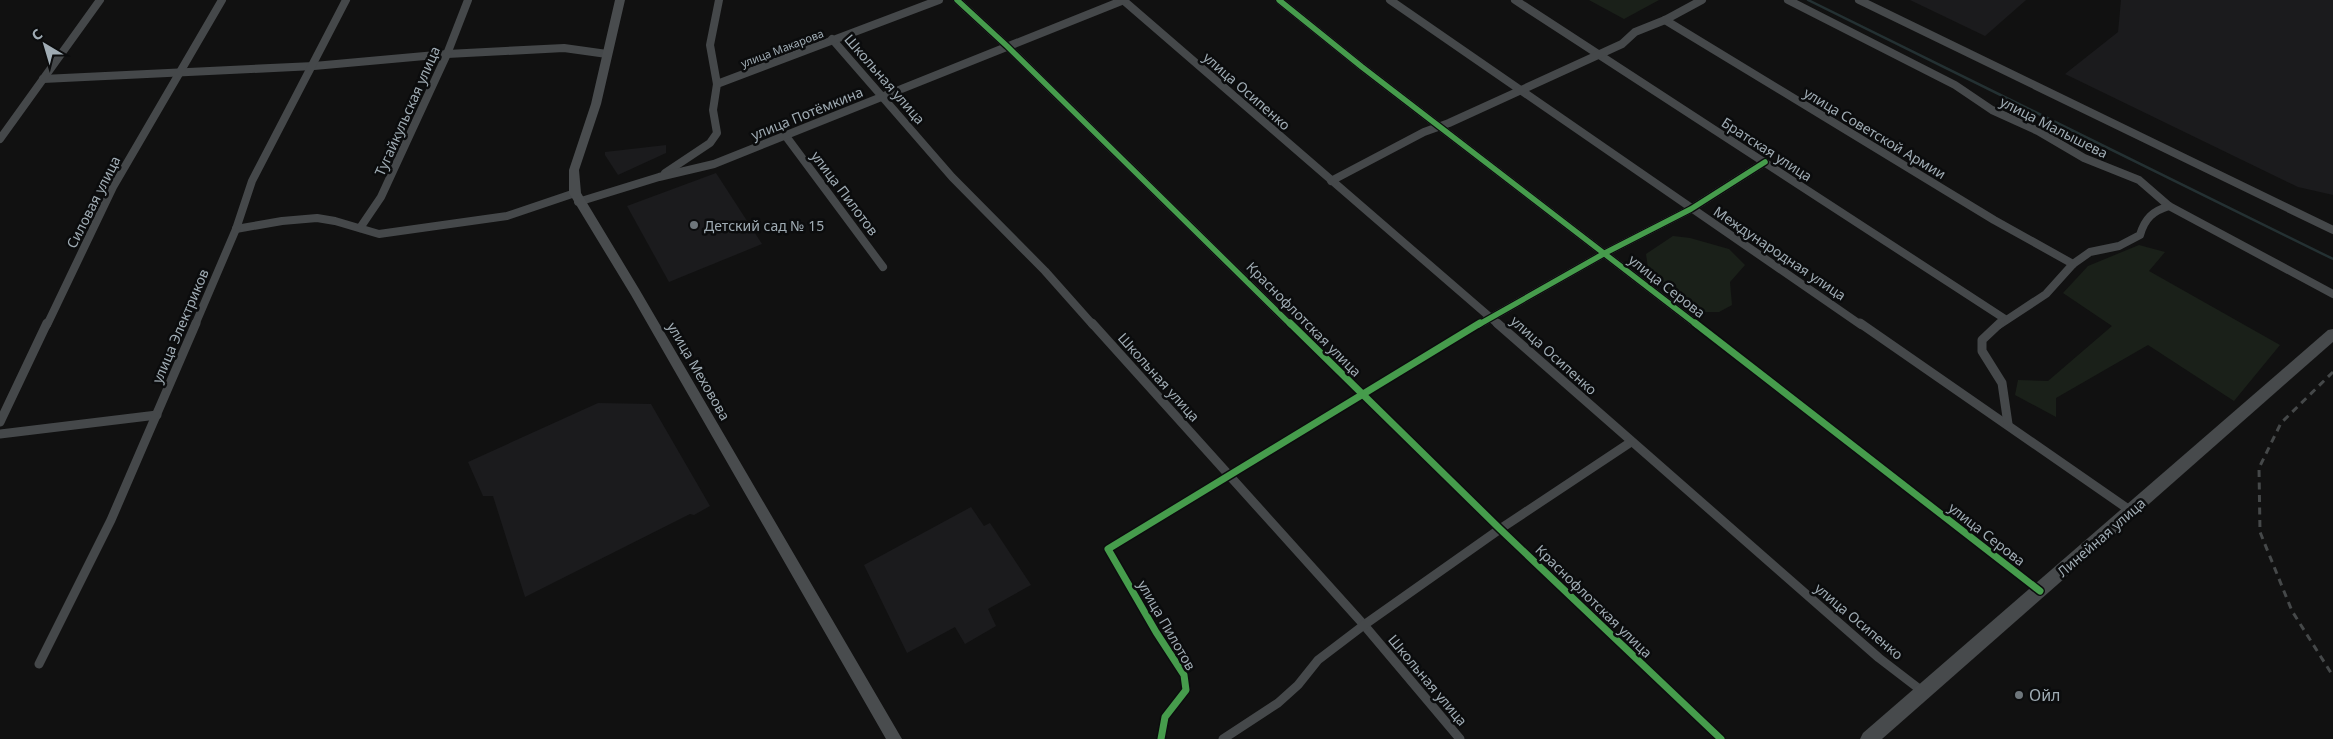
<svg xmlns="http://www.w3.org/2000/svg" width="2333" height="739" font-family="'Noto Sans',sans-serif">
<style>
.built{fill:#1b1b1d}
.green{fill:#1a2019}
.lines{fill:none;stroke-linecap:round;stroke-linejoin:round}
.stream{stroke:#243133;stroke-width:2.5}
.street-far1{stroke:#45484a;stroke-width:8}
.street{stroke:#45484a;stroke-width:9}
.secondary{fill:#494c4e;fill-rule:evenodd}
.primary{fill:#474a4c;fill-rule:evenodd}
.rail{stroke:#454849;stroke-width:3;stroke-dasharray:7 5.5;stroke-linecap:butt}
.cycleway-far1-casing{stroke:#0b0c0d;stroke-width:8}
.cycleway-casing{stroke:#0b0c0d;stroke-width:10}
.cycleway-far1{stroke:#469c4c;stroke-width:5.5}
.cycleway{stroke:#469c4c;stroke-width:7}
.poi-dot{fill:#6e767b;stroke:#0b0c0d;stroke-width:2}
.labels{text-anchor:middle;dominant-baseline:central;stroke-width:5;stroke-linejoin:round;paint-order:stroke}
.far-street-label{font-size:11px;fill:#a0acb4;stroke:#0b0c0d}
.street-label{font-size:14px;fill:#a0acb4;stroke:#0b0c0d}
.poi-label{font-size:14px;fill:#a0acb4;stroke:#0b0c0d;text-anchor:start}
.near-poi-label{font-size:16px;fill:#a0acb4;stroke:#0b0c0d;text-anchor:start}
</style>
<rect width="100%" height="100%" fill="#111"/>
<!-- built -->
<g class="built">
<polygon points="1910,0 2026,0 1985,36"/>
<polygon points="2121,0 2333,0 2333,195 2298,187 2065,74 2118,32"/>
<polygon points="666,145 666,153 618,175 605,155 605,152"/>
<polygon points="716,173 762,244 669,282 627,206"/>
<polygon points="598,403 651,404 710,506 694,515 690,514 525,597 493,496 483,496 468,462"/>
<polygon points="971,507 984,526 990,523 1031,585 988,609 996,626 965,644 955,627 907,653 864,565"/>
</g>
<!-- green -->
<g class="green">
<polygon points="1589,0 1659,0 1624,19"/>
<polygon points="1673,236 1690,238 1729,249 1745,265 1730,282 1732,305 1719,312 1695,312 1649,275 1646,254"/>
<polygon points="2139,245 2165,252 2149,271 2280,345 2234,401 2148,345 2056,398 2056,417 2015,395 2018,380 2048,381 2112,326 2063,293 2088,266"/>
</g>
<g class="lines">
<!-- stream -->
<polyline class="stream" points="1808,0 2333,259"/>
<!-- street-far1 -->
<g class="street-far1">
<polyline points="957,0 1007,46 1291,325"/>
<polyline points="1123,0 1499,325"/>
<polyline points="1279,0 1362,67 1697,325"/>
<polyline points="1390,0 1861,325"/>
<polyline points="1515,0 2005,319"/>
<polyline points="1788,0 1955,85 1992,110 2038,131 2084,158 2139,180 2169,206 2333,294"/>
<polyline points="1859,0 2333,230"/>
<polyline points="1665,20 1994,220 2073,264"/>
<polyline points="832,39 952,177 1045,271 1093,325"/>
<polyline points="43,79 314,66 447,54 564,48 607,54"/>
<polyline points="717,84 939,0"/>
<polyline points="785,135 883,267"/>
<polyline points="0,139 100,0"/>
<polyline points="665,173 710,143 717,133 713,110 717,84 710,45 719,0"/>
<polyline points="1331,181 1424,132 1449,123 1622,44 1635,32 1665,20 1702,0"/>
<polyline points="578,202 659,177 714,164 1124,0"/>
<polyline points="360,228 381,197 447,54 468,0"/>
<polyline points="236,229 282,221 317,218 335,221 379,234 507,216 575,193"/>
<polyline points="47,325 113,187 222,0"/>
<polyline points="195,325 236,229 252,181 346,0"/>
<polyline points="1478,325 1605,253 1691,209 1765,162"/>
<path d="M 1999,325 L 2046,294 L 2073,264 L 2090,252 L 2119,246 L 2140,235 C 2145,218 2153,211 2169,206"/>
</g>
<!-- street -->
<g class="street">
<polyline points="1092,323 1364,625 1460,739"/>
<polyline points="1290,323 1500,529 1721,739"/>
<polyline points="1497,323 1879,658 1922,691"/>
<polyline points="1695,323 2040,591"/>
<polyline points="1860,323 2131,511"/>
<polyline points="2000,323 1982,340 1982,351 2002,383 2008,424"/>
<polyline points="0,422 47,323"/>
<polyline points="0,434 157,415"/>
<polyline points="39,664 111,520 196,323"/>
<polyline points="1161,739 1165,717 1186,690 1184,675 1156,632 1108,549 1480,323"/>
<polyline points="1223,739 1278,703 1298,685 1318,660 1364,625 1500,529 1631,442"/>
</g>
<!-- secondary -->
<polygon class="secondary" points="615,0 625,0 601,104 579,170 581,193 639,289 902,739 886,739 631,295 569,193 569,170 591,104"/>
<!-- primary -->
<polygon class="primary" points="2333,329 2333,342 1882,739 1860,739 1863,733 2328,330"/>
<!-- rail -->
<polyline class="rail" points="2333,372 2281,423 2259,468 2260,532 2292,611 2333,676"/>
<defs>
<g id="cycleway-far1">
<polyline points="957,0 1007,46 1291,325"/>
<polyline points="1279,0 1362,67 1697,325"/>
<polyline points="1478,325 1605,253 1691,209 1765,162"/>
</g>
<g id="cycleway">
<polyline points="1290,323 1500,529 1721,739"/>
<polyline points="1695,323 2040,591"/>
<polyline points="1161,739 1165,717 1186,690 1184,675 1156,632 1108,549 1480,323"/>
</g>
</defs>
<!-- cycleway-far1 casing -->
<use href="#cycleway-far1" class="cycleway-far1-casing"/>
<!-- cycleway casing -->
<use href="#cycleway" class="cycleway-casing"/>
<!-- cycleway-far1 -->
<use href="#cycleway-far1" class="cycleway-far1"/>
<!-- cycleway -->
<use href="#cycleway" class="cycleway"/>
</g>
<!-- markers -->
<g class="poi-dot">
<circle cx="694" cy="225" r="5"/>
<circle cx="2019" cy="695" r="5"/>
</g>
<g class="labels">
<!-- far-street labels -->
<g class="far-street-label">
<text transform="translate(782 48) rotate(-21)">улица Макарова</text>
</g>
<!-- street labels -->
<g class="street-label">
<text transform="translate(885 79) rotate(49)">Школьная улица</text>
<text transform="translate(1247 91) rotate(41)">улица Осипенко</text>
<text transform="translate(407 111) rotate(-66)">Тугайкульская улица</text>
<text transform="translate(807 113) rotate(-22)">улица Потёмкина</text>
<text transform="translate(2054 127) rotate(27)">улица Малышева</text>
<text transform="translate(1875 133) rotate(31)">улица Советской Армии</text>
<text transform="translate(1767 149) rotate(33)">Братская улица</text>
<text transform="translate(845 193) rotate(53)">улица Пилотов</text>
<text transform="translate(93 202) rotate(-63)">Силовая улица</text>
<text transform="translate(1780 253) rotate(34)">Международная улица</text>
<text transform="translate(1667 286) rotate(38)">улица Серова</text>
<text transform="translate(1304 319) rotate(45)">Краснофлотская улица</text>
<text transform="translate(180 326) rotate(-67)">улица Электриков</text>
<text transform="translate(1554 355) rotate(42)">улица Осипенко</text>
<text transform="translate(699 371) rotate(60)">улица Меховова</text>
<text transform="translate(1159 377) rotate(48)">Школьная улица</text>
<text transform="translate(1987 534) rotate(38)">улица Серова</text>
<text transform="translate(2101 537) rotate(-41)">Линейная улица</text>
<text transform="translate(1594 601) rotate(44)">Краснофлотская улица</text>
<text transform="translate(1859 621) rotate(40)">улица Осипенко</text>
<text transform="translate(1167 625) rotate(60)">улица Пилотов</text>
<text transform="translate(1428 680) rotate(50)">Школьная улица</text>
</g>
<!-- poi labels -->
<g class="poi-label">
<text x="704" y="225">Детский сад № 15</text>
</g>
<!-- near-poi labels -->
<g class="near-poi-label">
<text x="2029" y="695">Ойл</text>
</g>
</g>
<!-- north arrow -->
<g transform="translate(45 45) rotate(322)" stroke="#0b0c0d" stroke-width="4" paint-order="stroke">
<path d="M0-4L9 19L0 12L-9 19Z" fill="#a0acb4"/>
<text y="-8" font-size="14" font-weight="bold" text-anchor="middle" fill="#a0acb4">С</text>
</g>
</svg>
